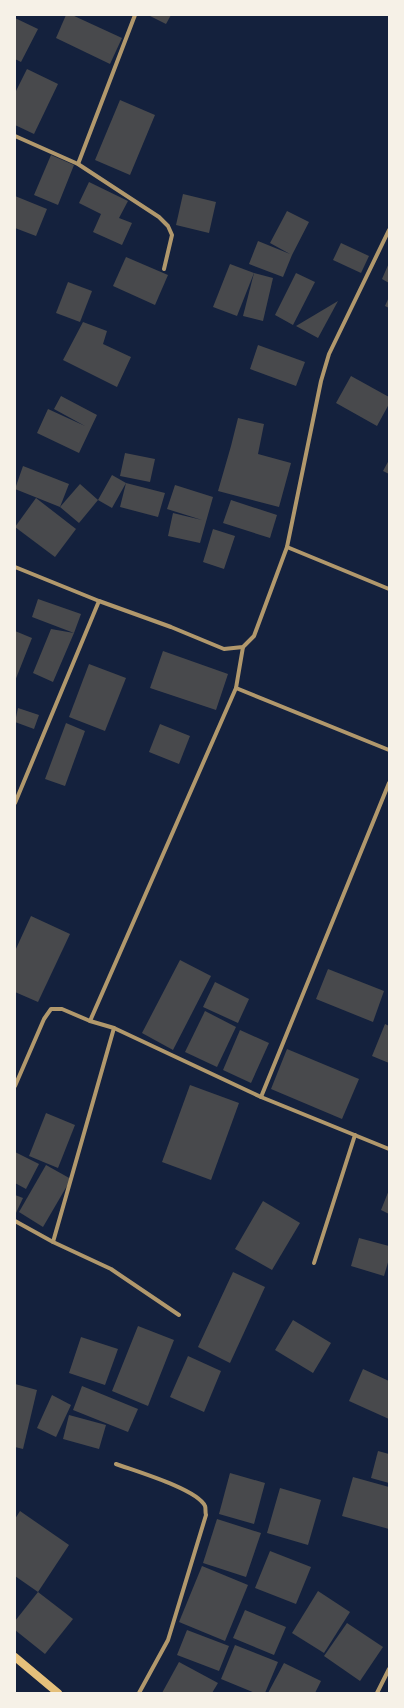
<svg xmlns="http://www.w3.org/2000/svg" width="404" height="1708" font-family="'Work Sans',sans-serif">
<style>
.building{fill:#48494c}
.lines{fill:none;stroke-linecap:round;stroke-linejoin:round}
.minor{stroke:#b1986c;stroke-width:4}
.secondary{stroke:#e5c07b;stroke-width:8}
</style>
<rect width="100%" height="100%" fill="#14213d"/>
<!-- building -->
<g class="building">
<polygon points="66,15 72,15 122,38 110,64 56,38"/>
<polygon points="148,15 171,15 166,24"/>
<polygon points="15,18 38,29 21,62 15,59"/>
<polygon points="27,69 58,84 34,134 15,125 15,93"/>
<polygon points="120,100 155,115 130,175 95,160"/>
<polygon points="51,155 74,165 58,205 34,195"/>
<polygon points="89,182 128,201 119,218 132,223 122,245 93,232 101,214 79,203"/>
<polygon points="183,194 216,202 209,233 176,225"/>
<polygon points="15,196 47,209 36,236 15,228"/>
<polygon points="287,211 309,222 292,255 283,277 249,264 258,241 290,254 270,243"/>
<polygon points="341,243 369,256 361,273 333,260"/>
<polygon points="126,257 168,275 155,305 113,286"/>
<polygon points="389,263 389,283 382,279"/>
<polygon points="230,264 254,273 237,316 213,307"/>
<polygon points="254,273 273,278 263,321 243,316"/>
<polygon points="296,273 315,282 293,325 275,315"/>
<polygon points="68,282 92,291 80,322 56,313"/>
<polygon points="389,297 389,308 385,306"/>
<polygon points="338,301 318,338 296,326"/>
<polygon points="83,322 107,331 103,344 131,357 117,387 63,360"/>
<polygon points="258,345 305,362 296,386 250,369"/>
<polygon points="351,376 389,397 389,404 377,426 336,403"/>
<polygon points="61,396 97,415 79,453 37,433 48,409 85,426 54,409"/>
<polygon points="238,418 264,424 258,454 291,463 279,507 218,491 231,446"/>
<polygon points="125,453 155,459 150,482 120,476"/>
<polygon points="389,460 389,474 383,471"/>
<polygon points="23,466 69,484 60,507 15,489"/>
<polygon points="112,475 126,483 165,493 158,517 120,507 126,483 112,508 98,500"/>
<polygon points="80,484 98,500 79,523 60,507"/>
<polygon points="175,485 213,497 200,543 168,536 173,513 202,520 167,509"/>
<polygon points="36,498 76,529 55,557 15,527"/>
<polygon points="231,500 277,515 270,538 223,523"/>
<polygon points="213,529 235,536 224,569 203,562"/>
<polygon points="38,599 81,614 74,633 53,682 33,673 51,629 74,633 32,617"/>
<polygon points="15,631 32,638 15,681"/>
<polygon points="163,651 228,674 216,710 150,688"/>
<polygon points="89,664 126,678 105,731 69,717"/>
<polygon points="18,708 39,715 34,729 15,722"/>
<polygon points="66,723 85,731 65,786 45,779"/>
<polygon points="160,724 190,736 179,764 149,752"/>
<polygon points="31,916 70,934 38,1002 15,992 15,951"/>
<polygon points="180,960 211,976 173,1050 142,1033"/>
<polygon points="328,969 384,991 373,1022 316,999"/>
<polygon points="215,982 249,999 238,1023 203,1007"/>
<polygon points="205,1011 236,1027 217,1067 185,1052"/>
<polygon points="385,1024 389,1026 389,1063 372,1056"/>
<polygon points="240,1030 269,1043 251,1083 223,1070"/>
<polygon points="287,1049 359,1079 342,1119 271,1089"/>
<polygon points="190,1085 239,1103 211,1180 162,1162"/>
<polygon points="46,1113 75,1125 58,1168 29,1156"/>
<polygon points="15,1152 39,1164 26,1189 15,1183"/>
<polygon points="46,1165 71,1179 43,1227 19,1212"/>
<polygon points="389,1190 389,1214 381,1210"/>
<polygon points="15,1195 23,1198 15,1215"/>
<polygon points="263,1201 300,1223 272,1270 235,1249"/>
<polygon points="359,1238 389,1246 389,1259 384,1276 351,1266"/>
<polygon points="233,1272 265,1287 230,1363 198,1347"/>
<polygon points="293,1320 331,1343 313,1373 275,1350"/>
<polygon points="138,1326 174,1340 148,1406 112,1391"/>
<polygon points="81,1337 118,1349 105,1385 69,1373"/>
<polygon points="188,1356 221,1371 204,1412 170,1397"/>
<polygon points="363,1369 389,1381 389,1419 349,1401"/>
<polygon points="15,1384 37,1390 23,1449 15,1447"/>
<polygon points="82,1386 138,1409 128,1432 73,1410"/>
<polygon points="52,1395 71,1405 56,1437 37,1428"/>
<polygon points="69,1415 106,1425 99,1449 63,1439"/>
<polygon points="378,1451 389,1454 389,1483 371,1478"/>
<polygon points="230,1473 265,1483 254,1524 219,1514"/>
<polygon points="353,1477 389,1487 389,1529 342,1516"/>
<polygon points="280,1488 321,1500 308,1545 267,1533"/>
<polygon points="20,1511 69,1545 38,1592 15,1576 15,1519"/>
<polygon points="217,1519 261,1533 246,1577 203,1563"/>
<polygon points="270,1551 311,1567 296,1604 255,1588"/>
<polygon points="202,1566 248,1585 225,1641 179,1622"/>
<polygon points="318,1591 350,1612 324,1653 292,1633"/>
<polygon points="38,1592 73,1619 45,1654 15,1630 15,1621"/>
<polygon points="245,1610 286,1627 274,1655 233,1638"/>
<polygon points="347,1623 383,1647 360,1681 324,1656"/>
<polygon points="187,1630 229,1646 219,1671 177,1655"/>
<polygon points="235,1645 278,1662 265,1693 255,1693 221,1679"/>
<polygon points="179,1662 218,1683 212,1693 162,1693"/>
<polygon points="284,1663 321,1681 315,1693 268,1693"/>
</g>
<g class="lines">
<!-- minor -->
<g class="minor">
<polyline points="15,136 78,164 159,217 168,226 172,235 164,269"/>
<polyline points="78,164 135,15"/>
<polyline points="287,547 389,589"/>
<polyline points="15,567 99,601 171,627 224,649 243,647 254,636 287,547 321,381 329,354 389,230"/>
<polyline points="236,688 389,750"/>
<polyline points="15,803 99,601"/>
<polyline points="90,1021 236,688 243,647"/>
<polyline points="15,1086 44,1019 51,1009 62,1009 90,1021 114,1028 261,1097 389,1149"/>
<polyline points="261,1097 389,783"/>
<polyline points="15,1221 53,1242 111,1269 179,1315"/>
<polyline points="53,1242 114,1028"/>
<polyline points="314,1263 355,1135"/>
<path d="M 116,1464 C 135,1471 197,1489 205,1506 C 206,1508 205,1512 206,1515 L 168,1640 L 139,1693"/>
<polyline points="377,1693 389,1669"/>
</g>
<!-- secondary -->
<polyline class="secondary" points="15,1657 58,1693"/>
</g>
<!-- border -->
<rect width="404" height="1708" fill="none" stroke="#f6f1e7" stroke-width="32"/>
</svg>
